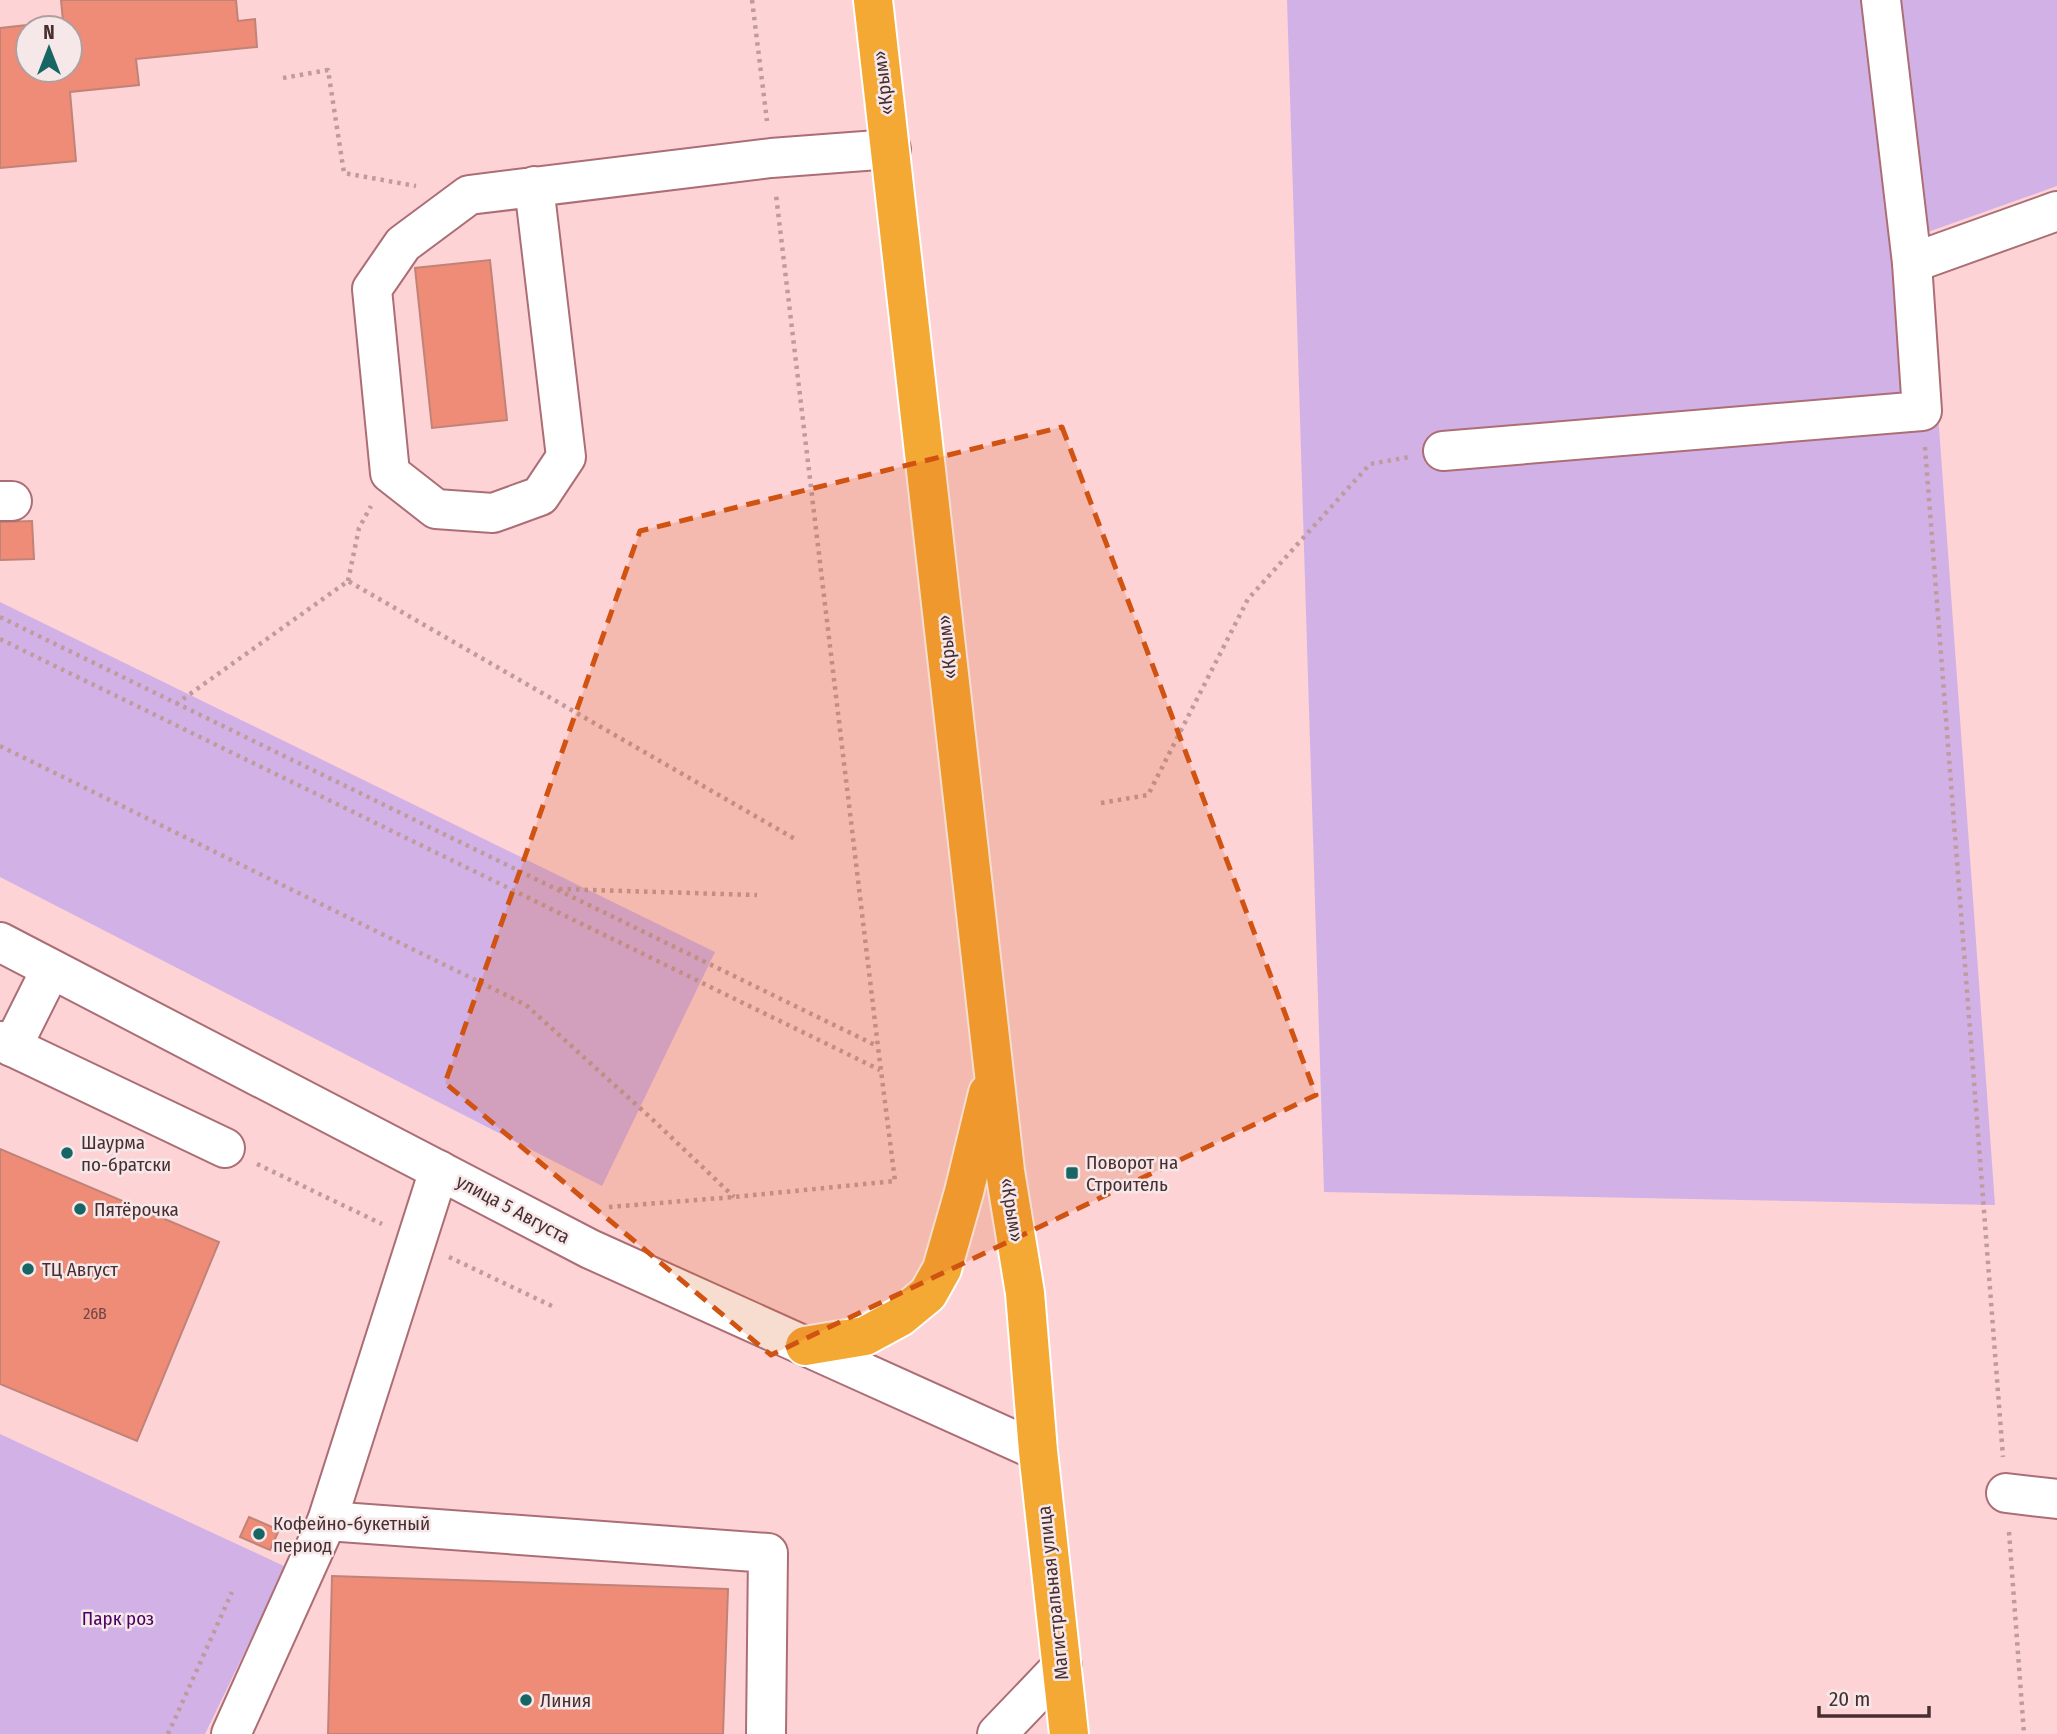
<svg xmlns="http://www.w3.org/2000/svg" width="2057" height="1734" font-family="'Fira Sans Condensed',sans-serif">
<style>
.green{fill:#d2b2e6}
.building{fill:#ef8c78;stroke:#c18377;stroke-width:2;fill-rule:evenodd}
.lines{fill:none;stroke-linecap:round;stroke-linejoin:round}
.minor-casing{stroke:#ac6e75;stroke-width:42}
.highway-casing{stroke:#fff;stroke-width:42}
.path{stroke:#c09b9e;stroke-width:4.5;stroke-dasharray:3.5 5;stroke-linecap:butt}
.minor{stroke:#fff;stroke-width:38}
.highway{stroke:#f5a935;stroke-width:38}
.marked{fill:#d05312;fill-opacity:0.2;stroke:#d05312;stroke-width:5;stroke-dasharray:14 9;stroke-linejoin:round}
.poi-dot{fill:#186664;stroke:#f6e8e9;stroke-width:2.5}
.labels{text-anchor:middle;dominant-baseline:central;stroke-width:5;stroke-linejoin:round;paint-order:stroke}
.number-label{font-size:16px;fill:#724643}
.street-label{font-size:19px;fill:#492e31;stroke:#f6e8e9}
.poi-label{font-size:19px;fill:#492e31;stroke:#f6e8e9;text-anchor:start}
.park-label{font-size:19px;fill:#4a0066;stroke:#f6e8e9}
</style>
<rect width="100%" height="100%" fill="#fdd3d6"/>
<!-- green -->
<g class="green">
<polygon points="1287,0 2057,0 2057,186 1925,233 1995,1205 1324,1192"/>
<polygon points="0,602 715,952 602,1186 0,877"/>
<polygon points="0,1434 286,1567 205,1734 0,1734"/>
</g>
<!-- building -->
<g class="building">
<path d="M 61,0 L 236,0 L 238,21 L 255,19 L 257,47 L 136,59 L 139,85 L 70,92 L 76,161 L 0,168 L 0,28 L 63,21 ZM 28,28 L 70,28 L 70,70 L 28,70 Z"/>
<polygon points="490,260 507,420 432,428 415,268"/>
<polygon points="32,521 34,559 0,560 0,522"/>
<polygon points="0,1149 219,1242 137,1441 0,1384"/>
<polygon points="249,1517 279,1530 270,1550 240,1537"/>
<polygon points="332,1576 728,1589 723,1734 328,1734"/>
</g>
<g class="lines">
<defs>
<g id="minor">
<polyline points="1881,0 1912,263 2057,211"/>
<polyline points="534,186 566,457 540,496 493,513 436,509 390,473 372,289 403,244 469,195 771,158 891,149"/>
<polyline points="1443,451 1922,411 1912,263"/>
<polyline points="0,501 12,501"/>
<polyline points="0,942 590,1249 1038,1451"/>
<polyline points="0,1041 225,1148"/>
<polyline points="12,1047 51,969"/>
<polyline points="2006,1493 2057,1499"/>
<polyline points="327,1521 768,1553 766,1734"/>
<polyline points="231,1734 327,1521 439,1170"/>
<polyline points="997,1734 1062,1666"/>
</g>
<g id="highway">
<polyline points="873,0 1005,1171 1025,1293 1038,1451 1069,1734"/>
<polyline points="805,1346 865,1336 900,1317 928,1294 942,1269 964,1192 988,1093"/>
</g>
</defs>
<!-- minor casing -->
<use href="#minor" class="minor-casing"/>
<!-- highway casing -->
<use href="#highway" class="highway-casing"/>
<!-- path -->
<g class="path">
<polyline points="752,0 767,121"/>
<polyline points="283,78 328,70 344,173 416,186"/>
<polyline points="1925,447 2003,1457"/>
<polyline points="348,581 359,528 371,506"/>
<polyline points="0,617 877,1046"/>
<polyline points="0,639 880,1070"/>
<polyline points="176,704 348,581 795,839"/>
<polyline points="0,746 526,1005 651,1118 734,1197"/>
<polyline points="1101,803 1148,795 1248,599 1370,464 1409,457"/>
<polyline points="559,889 757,895"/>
<polyline points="257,1164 382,1224"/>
<polyline points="609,1207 734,1197 895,1181 878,1047 776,195"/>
<polyline points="449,1257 554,1307"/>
<polyline points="2009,1532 2024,1734"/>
<polyline points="168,1734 232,1592"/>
</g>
<!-- minor -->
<use href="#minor" class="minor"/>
<!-- highway -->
<use href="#highway" class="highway"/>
</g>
<!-- marked area -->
<path class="marked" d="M 1062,427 L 1316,1095 L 771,1355 L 445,1083 L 640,531 Z"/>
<!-- markers -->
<g class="poi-dot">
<circle cx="67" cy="1153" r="7"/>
<rect x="1065" y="1166" width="14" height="14" rx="3.5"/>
<circle cx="80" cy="1209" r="7"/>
<circle cx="28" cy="1269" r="7"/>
<circle cx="259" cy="1534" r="7"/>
<circle cx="526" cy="1700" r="7"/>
</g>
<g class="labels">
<!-- number labels -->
<g class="number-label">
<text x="95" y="1313">26В</text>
</g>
<!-- street labels -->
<g class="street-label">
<text transform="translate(883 83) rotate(-97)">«Крым»</text>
<text transform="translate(947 647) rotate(-96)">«Крым»</text>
<text transform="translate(513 1209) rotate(28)">улица 5 Августа</text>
<text transform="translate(1012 1210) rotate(81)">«Крым»</text>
<text transform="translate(1053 1593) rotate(-96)">Магистральная улица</text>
</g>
<!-- poi labels -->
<g class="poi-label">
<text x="81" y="1142">Шаурма<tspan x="81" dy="22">по-братски</tspan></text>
<text x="1086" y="1162">Поворот на<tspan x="1086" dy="22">Строитель</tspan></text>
<text x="94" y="1209">Пятёрочка</text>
<text x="42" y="1269">ТЦ Август</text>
<text x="273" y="1523">Кофейно-букетный<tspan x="273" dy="22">период</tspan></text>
<text x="540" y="1700">Линия</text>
</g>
<!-- park labels -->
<g class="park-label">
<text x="118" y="1618">Парк роз</text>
</g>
</g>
<!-- north arrow -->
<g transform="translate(49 49)"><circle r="33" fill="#f6e8e9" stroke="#b19e9f" stroke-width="2"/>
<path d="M0-5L12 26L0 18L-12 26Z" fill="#186664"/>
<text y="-10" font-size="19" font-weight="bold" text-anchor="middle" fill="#492e31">N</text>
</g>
<!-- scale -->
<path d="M1819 1706v10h110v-10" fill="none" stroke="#492e31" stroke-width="3.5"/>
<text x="1829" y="1706" font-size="21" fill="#492e31" stroke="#f6e8e9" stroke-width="5" paint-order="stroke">20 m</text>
</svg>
